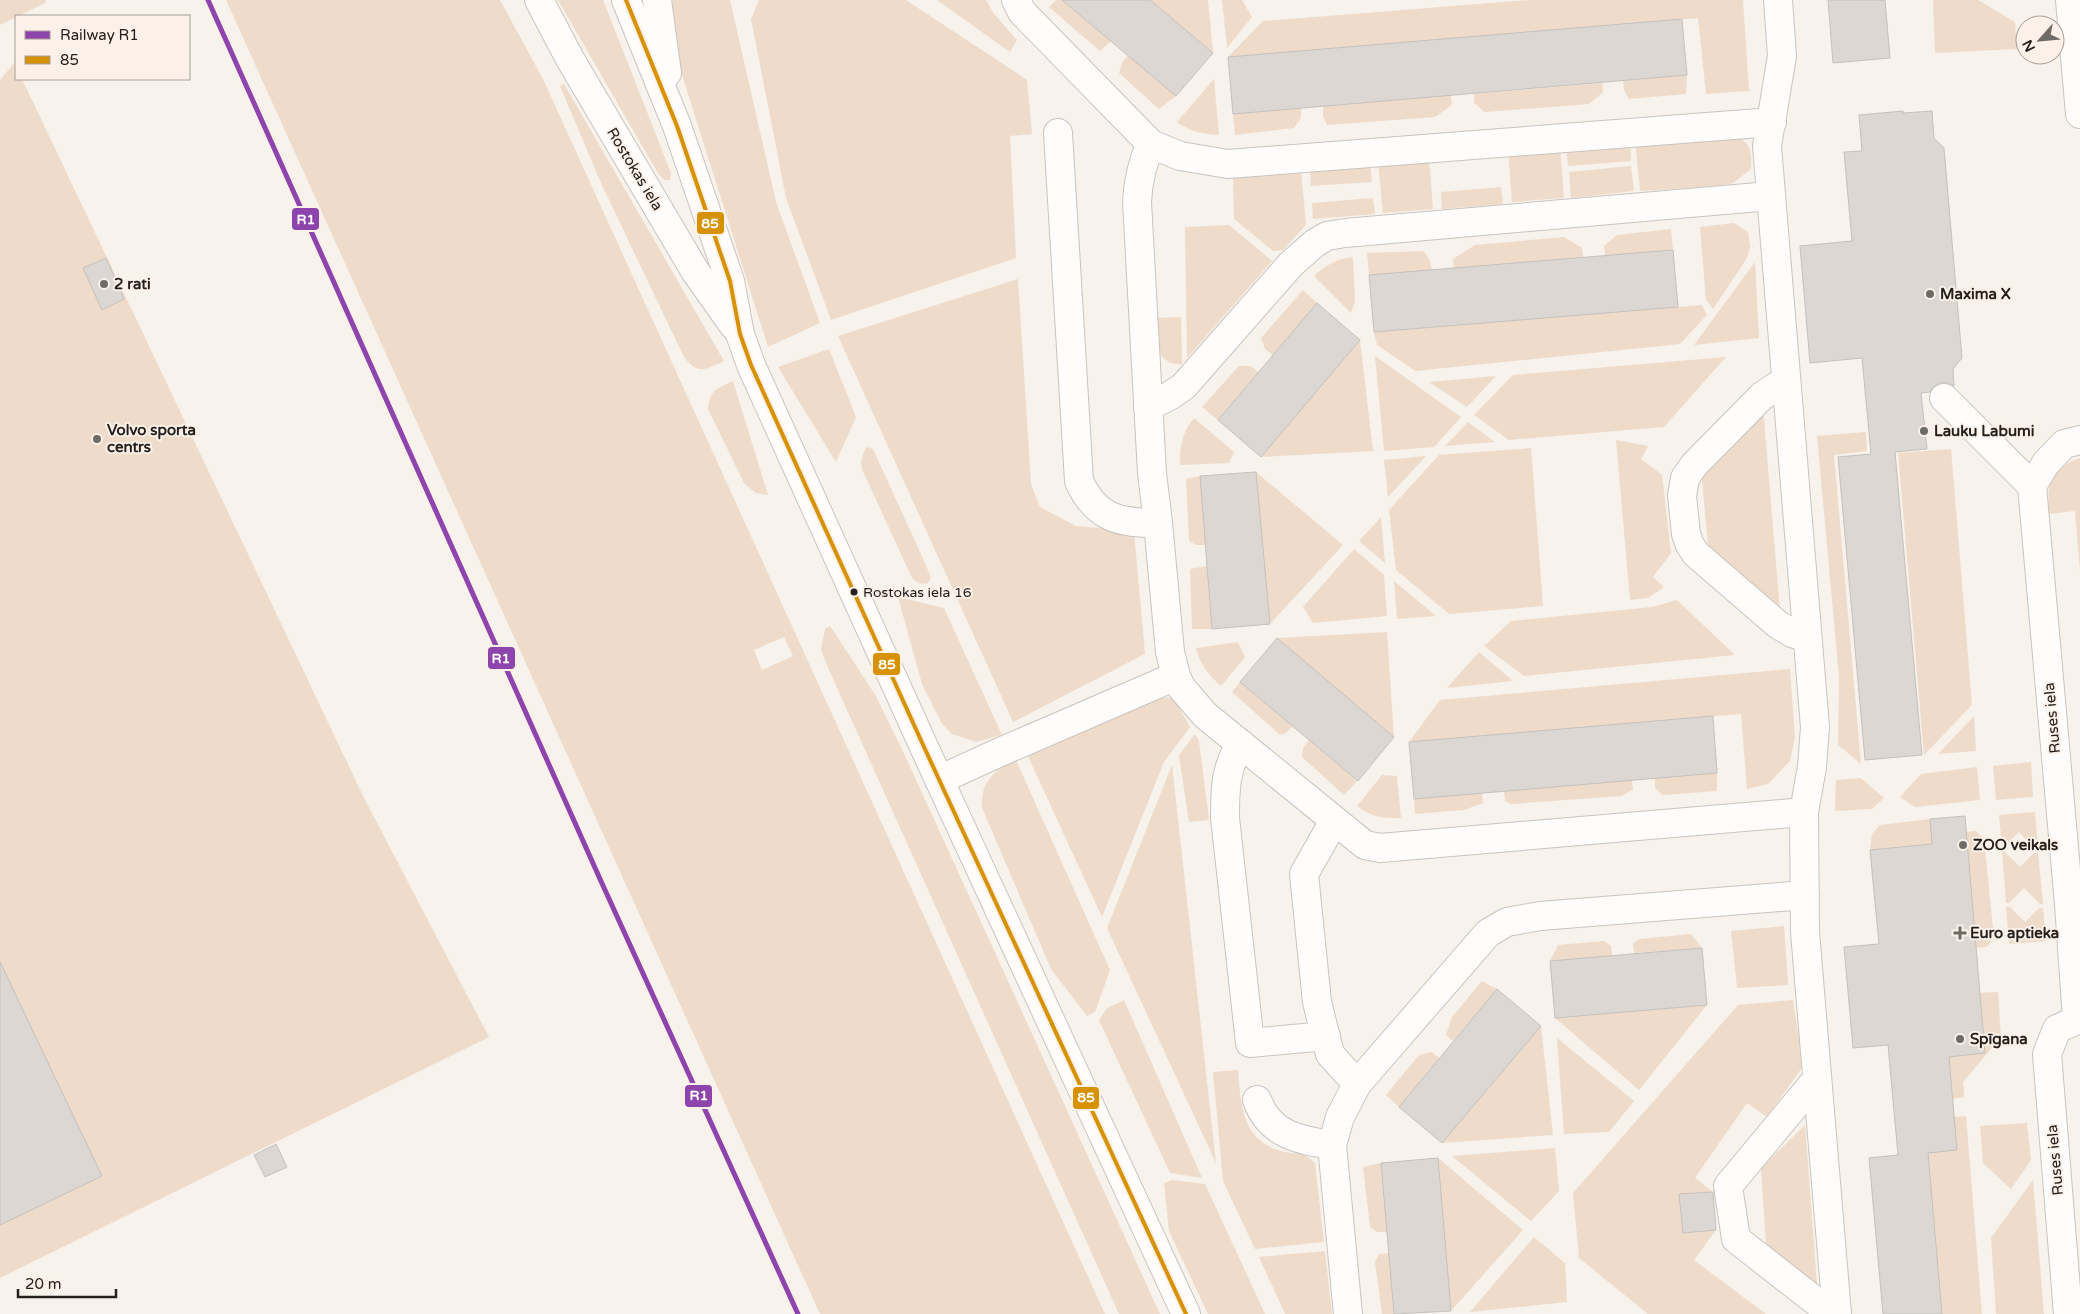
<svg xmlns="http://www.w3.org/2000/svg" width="2080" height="1314" font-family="'Varela Round',sans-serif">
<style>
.green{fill:#efdbca;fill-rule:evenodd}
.building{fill:#dcd7d3;stroke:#c4c0bc}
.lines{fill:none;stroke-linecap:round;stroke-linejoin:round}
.minor-casing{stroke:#c8c4bf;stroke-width:30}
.minor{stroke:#fefdfc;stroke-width:28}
.bus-1-casing{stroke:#fcf1e8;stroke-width:8}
.bus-1{stroke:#d79204;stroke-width:4}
.rail-1-casing{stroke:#fcf1e8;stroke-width:9}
.rail-1{stroke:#8e44ad;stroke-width:5}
.poi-dot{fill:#6e6a65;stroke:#fcf1e8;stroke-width:2}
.bus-dot{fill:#24201d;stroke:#fcf1e8;stroke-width:2}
.labels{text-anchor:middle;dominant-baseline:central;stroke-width:4;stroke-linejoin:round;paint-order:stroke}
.bus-label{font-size:14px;fill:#24201d;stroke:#fcf1e8;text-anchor:start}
.street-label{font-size:15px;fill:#24201d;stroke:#fcf1e8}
.poi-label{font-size:15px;font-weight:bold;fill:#24201d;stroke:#fcf1e8;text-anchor:start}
.line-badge{stroke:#fcf1e8;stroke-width:2}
.badge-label{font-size:14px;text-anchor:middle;font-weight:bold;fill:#fff}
</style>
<rect width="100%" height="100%" fill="#f7f2ec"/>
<!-- green -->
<g class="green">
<polygon points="0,0 46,0 45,3 0,25"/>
<path d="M 226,0 L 500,0 L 543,79 L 1105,1314 L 820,1314 ZM 784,637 L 793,656 L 762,670 L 754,650 Z"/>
<polygon points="558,0 603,0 671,173 670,180 665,180 659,175"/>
<polygon points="672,0 730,0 776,202 820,323 768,347 678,62"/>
<polygon points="759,0 906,0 1027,80 1032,134 1010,136 1016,258 831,320 786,198 751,19"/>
<polygon points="937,0 986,0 994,14 1017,40 1010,52"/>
<polygon points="1056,0 1062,0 1111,41 1100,51 1049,7"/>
<polygon points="1150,0 1208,0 1213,53"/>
<polygon points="1222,0 1242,0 1252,17 1227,48"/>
<polygon points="1530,0 1743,0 1749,91 1706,94 1698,18 1228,57 1263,21"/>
<polygon points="1933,0 1978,0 2015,22 2017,49 1935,53"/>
<polygon points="1128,55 1176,96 1159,109 1119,73 1122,63"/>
<polygon points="14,63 16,79 22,79 364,798 489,1037 0,1278 0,80"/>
<polygon points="1687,75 1686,94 1629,99 1624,90 1623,81"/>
<path d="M 1214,79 L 1219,135 C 1203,134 1190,132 1177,122 Z"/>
<polygon points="1602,83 1603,92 1589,104 1485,112 1474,103 1474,94"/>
<path d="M 564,84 L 724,361 C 704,370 697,376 683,355 L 601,183 L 560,86 Z"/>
<polygon points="1451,95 1452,105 1435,117 1327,125 1323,116 1323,106"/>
<polygon points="1301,108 1301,118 1294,128 1235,135 1233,114"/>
<path d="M 1737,136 C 1751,144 1752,153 1751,169 L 1733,183 L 1719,186 L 1640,191 L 1635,139 Z"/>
<polygon points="1630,139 1631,161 1568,166 1566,145"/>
<polygon points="1560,146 1564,198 1512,202 1508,150"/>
<polygon points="1429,158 1433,209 1383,213 1378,162"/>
<polygon points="1370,163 1372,182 1311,186 1310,168"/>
<polygon points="1631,166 1634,191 1571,198 1569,172"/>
<polygon points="1301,170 1306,225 1283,250 1273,251 1234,219 1233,174"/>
<polygon points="1501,187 1503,204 1442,209 1441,192"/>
<polygon points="1373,198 1375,214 1313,219 1312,203"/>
<polygon points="1734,223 1748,232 1750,247 1747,258 1713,309 1706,300 1700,227"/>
<polygon points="1229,225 1272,261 1187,358 1185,227"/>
<polygon points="1671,229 1673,250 1605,256 1604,246 1617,235"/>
<polygon points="1564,237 1582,248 1583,257 1454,269 1453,259 1475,245"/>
<polygon points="1424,251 1430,261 1432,270 1369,275 1367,253"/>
<path d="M 1353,257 L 1355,301 L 1351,313 L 1314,276 C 1324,266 1338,258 1353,257 Z"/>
<polygon points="1755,262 1759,338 1694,345"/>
<polygon points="1018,279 1031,484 1040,507 1076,526 1134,531 1145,654 1013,722 838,336"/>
<polygon points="1303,290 1317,303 1273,355 1265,349 1261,338"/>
<polygon points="1702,305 1707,315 1680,344 1415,371 1377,345 1374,332"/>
<path d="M 1181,317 L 1182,364 C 1154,366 1157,338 1155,318 Z"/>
<polygon points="1360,340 1373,451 1261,457"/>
<polygon points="829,349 856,417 836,462 778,367"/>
<polygon points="1375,356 1461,417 1434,447 1384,451"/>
<polygon points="1726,357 1664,427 1509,440 1474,415 1513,375"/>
<polygon points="1239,366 1251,366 1258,372 1218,420 1202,407"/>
<polygon points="1496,376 1467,407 1429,382"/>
<path d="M 733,381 L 768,495 L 756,493 L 744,483 L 708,409 C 710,389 717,389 733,381 Z"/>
<polygon points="1763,407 1780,612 1709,556 1701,469"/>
<path d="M 1194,418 L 1234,452 L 1229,463 L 1180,465 C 1179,448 1183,431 1194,418 Z"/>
<polygon points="1468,422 1495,442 1445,446"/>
<polygon points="1866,432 1867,451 1834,455 1861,764 1838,745 1839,677 1817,436"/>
<polygon points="1616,440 1648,446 1641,459 1662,475 1671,553 1653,577 1664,587 1648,598 1630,600"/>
<polygon points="866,447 873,449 925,563 931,578 927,584 918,583 912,578 862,469 861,461"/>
<polygon points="1531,448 1543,606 1449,614 1396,570 1389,510 1439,455"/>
<polygon points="1951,449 1972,705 1924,755 1898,453"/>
<polygon points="1426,456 1388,497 1384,460"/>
<path d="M 2079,458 L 2080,458 L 2080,572 L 2075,511 L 2049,514 C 2047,483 2049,471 2079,458 Z"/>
<polygon points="1256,472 1343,545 1270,624"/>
<polygon points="1200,476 1206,545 1196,545 1189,541 1186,479"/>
<polygon points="1381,517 1385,563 1359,541"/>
<polygon points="1354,549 1384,575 1387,616 1313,623 1303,607"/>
<polygon points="1207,566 1212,629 1192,629 1190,569"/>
<polygon points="1394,581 1436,616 1397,619"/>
<polygon points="898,597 944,608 1002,735 976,742 952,734 942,724 922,684"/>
<polygon points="1677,600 1735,655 1524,676 1484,646 1511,621 1652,607"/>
<polygon points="830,626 876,696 907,760 1160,1314 1119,1314 829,670 821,650 825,629"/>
<polygon points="1387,632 1394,737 1277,638"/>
<path d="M 1238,642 L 1245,657 L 1221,686 C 1208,675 1200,664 1196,648 Z"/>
<polygon points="1479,652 1513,681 1447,688"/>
<polygon points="1790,669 1795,737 1790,761 1768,784 1747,789 1741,714 1409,742 1440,700"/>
<polygon points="1240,682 1293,726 1286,733 1280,735 1232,692"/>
<polygon points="1160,697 1174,698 1190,727 1164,762 1102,917 1026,752"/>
<polygon points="1974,716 1976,751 1938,754"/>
<polygon points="1195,734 1199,741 1209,820 1189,822 1179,755"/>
<polygon points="1309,740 1357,781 1344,795 1302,757 1303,748"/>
<path d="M 1015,758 L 1110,970 L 1095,1012 L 1087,1016 L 1051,969 L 982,808 C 981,779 994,773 1015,758 Z"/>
<polygon points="2031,762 2033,797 1996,800 1993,766"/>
<polygon points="1172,765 1216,1163 1107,928"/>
<polygon points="1977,767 1980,800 1915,807 1900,797 1921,774"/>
<polygon points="1717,773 1717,791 1662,795 1655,788 1655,778"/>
<path d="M 1382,775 L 1397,776 L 1401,818 C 1380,818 1374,818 1357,806 Z"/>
<polygon points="1861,778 1884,798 1872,809 1835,811 1836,780"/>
<polygon points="1632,780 1633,790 1621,796 1511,804 1505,801 1504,791"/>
<polygon points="1482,793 1483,803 1464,810 1415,814 1414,799"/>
<polygon points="2035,812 2038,848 2035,849 2019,832 2004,847 2002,847 1999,815"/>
<polygon points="1930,819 1932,844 1870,850 1872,834 1880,825"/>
<polygon points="1976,831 1984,839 1994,938 1987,947 1976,948 1966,832"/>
<polygon points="2004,851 2020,867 2034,853 2038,853 2043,904 2040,904 2024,888 2009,903 2006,903 2002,851"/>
<polygon points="2006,907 2010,907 2025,922 2039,908 2043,908 2046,941 2009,944"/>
<polygon points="1784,926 1788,985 1737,988 1731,931"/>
<polygon points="1691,934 1702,948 1634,953 1633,944 1639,939"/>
<polygon points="1604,941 1611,946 1612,956 1550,961 1558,945"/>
<polygon points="1482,981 1497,989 1453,1041 1446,1035 1452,1017"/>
<polygon points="1998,992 2001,1037 1963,1082 1964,1097 1953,1099 1949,1057 1985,1053 1980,993"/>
<polygon points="1124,1000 1202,1178 1170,1173 1099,1020 1107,1008"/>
<polygon points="1793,1000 1803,1066 1767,1117 1747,1103 1695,1178 1713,1192 1679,1195 1683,1233 1716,1230 1694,1260 1766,1314 1648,1314 1579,1258 1573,1193 1738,1005"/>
<polygon points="1707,1005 1639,1090 1555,1018"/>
<polygon points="1541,1026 1553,1135 1442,1143"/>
<polygon points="1557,1038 1634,1101 1609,1132 1564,1134"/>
<polygon points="1432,1052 1439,1058 1399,1107 1386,1095 1419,1055"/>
<path d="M 1238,1070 C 1241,1104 1241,1140 1281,1151 C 1298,1156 1300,1149 1315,1163 L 1324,1242 L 1255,1249 L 1223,1181 L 1213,1072 Z"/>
<polygon points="1966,1116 1982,1314 1942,1314 1928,1153 1954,1117"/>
<polygon points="2027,1123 2031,1160 2011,1189 1983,1163 1980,1126"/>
<polygon points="1805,1125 1817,1284 1766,1245 1761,1168"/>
<polygon points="1555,1148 1559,1191 1531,1221 1452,1156"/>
<polygon points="1438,1158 1523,1230 1451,1311"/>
<polygon points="1381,1163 1387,1232 1377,1232 1370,1227 1363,1167"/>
<polygon points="1172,1180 1205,1184 1265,1314 1208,1314 1169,1231 1164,1183"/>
<polygon points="2033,1180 2044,1314 1996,1314 1991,1238"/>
<polygon points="1534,1237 1565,1263 1567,1302 1470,1312"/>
<polygon points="1325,1251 1332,1314 1285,1314 1259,1257"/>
<polygon points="1389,1253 1394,1314 1382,1314 1375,1262 1379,1254"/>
</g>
<!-- building -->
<g class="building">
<polygon points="1062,0 1150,0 1213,53 1176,96"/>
<polygon points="1828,0 1885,0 1890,58 1833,63"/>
<polygon points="1682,19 1687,75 1233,114 1228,57"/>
<polygon points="1903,111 1903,113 1932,111 1934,138 1944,148 1962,358 1953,369 1954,386 1948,383 1940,383 1933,387 1930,392 1921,393 1927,449 1895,452 1922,755 1865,760 1838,457 1871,454 1862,358 1810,363 1800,246 1852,241 1844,152 1862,151 1859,115"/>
<polygon points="1673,250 1678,307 1374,332 1369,275"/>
<polygon points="106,258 124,299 102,310 83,268"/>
<polygon points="1317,303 1360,340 1261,457 1218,420"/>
<polygon points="1256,472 1270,624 1212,629 1200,476"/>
<polygon points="1277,638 1394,737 1358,781 1240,682"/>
<polygon points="1713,716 1717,773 1414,799 1409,742"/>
<polygon points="1965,816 1985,1053 1949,1057 1957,1150 1928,1153 1942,1314 1883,1314 1869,1158 1898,1155 1888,1045 1853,1048 1844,947 1879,944 1870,850 1932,844 1930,819"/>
<polygon points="1702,948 1707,1005 1555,1018 1550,961"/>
<polygon points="0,962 102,1176 0,1225"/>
<polygon points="1497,989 1541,1026 1442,1143 1399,1107"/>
<polygon points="276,1144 287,1167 265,1177 254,1155"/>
<polygon points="1438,1158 1451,1311 1394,1314 1381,1163"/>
<polygon points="1713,1192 1716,1230 1683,1233 1679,1194"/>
</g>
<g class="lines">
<defs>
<g id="minor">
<polyline points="539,0 570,59 695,271 734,326"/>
<polyline points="626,0 677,126 730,281 740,334 751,365 924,747 1186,1314"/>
<polyline points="657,0 667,73"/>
<polyline points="1016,0 1022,12 1151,144 1180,156 1228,164 1772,122"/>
<polyline points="1778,0 1782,56 1767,146 1815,727 1812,767 1804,812 1805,932 1837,1314"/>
<polyline points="2070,0 2080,114"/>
<path d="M 1058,133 L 1079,481 C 1096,519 1120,523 1158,523"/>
<path d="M 1151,144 C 1142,163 1138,180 1137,202 L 1152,473 L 1158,523 L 1170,652 L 1176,676 L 1181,687 L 1205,715 L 1365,845 L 1380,848 L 1804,812"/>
<polyline points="1786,380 1762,396 1694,465 1685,478 1682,496 1686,534 1690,545 1696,554 1777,624 1792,633 1807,638"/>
<polyline points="1944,398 2032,486"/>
<polyline points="1148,407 1171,395 1184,386 1291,264 1315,243 1327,236 1345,233 1770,196"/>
<path d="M 1241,744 C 1225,767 1225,791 1225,818 L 1250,1043 L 1326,1036"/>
<polyline points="939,780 998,753 1176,676"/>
<polyline points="1334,821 1304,874 1317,1002 1330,1054 1357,1084"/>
<polyline points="1817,1079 1728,1186 1736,1239 1832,1314"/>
<path d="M 1257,1100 C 1270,1135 1299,1140 1332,1145"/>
<polyline points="1348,1314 1332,1145 1340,1117 1357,1084 1488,933 1507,922 1540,916 1805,895"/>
<polyline points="2068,1314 2047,1054 2057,1029 2077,1020 2069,904 2032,486 2046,463 2064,444 2080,440"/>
</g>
</defs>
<!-- minor casing -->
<use href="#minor" class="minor-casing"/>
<!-- minor -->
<use href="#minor" class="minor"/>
<defs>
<polyline id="bus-1" points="626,0 677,126 730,281 740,334 751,365 924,747 1186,1314"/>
</defs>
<!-- bus-1 casing -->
<use href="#bus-1" class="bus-1-casing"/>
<!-- bus-1 -->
<use href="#bus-1" class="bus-1"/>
<defs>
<polyline id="rail-1" points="208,0 600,879 798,1314"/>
</defs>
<!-- rail-1 casing -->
<use href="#rail-1" class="rail-1-casing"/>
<!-- rail-1 -->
<use href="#rail-1" class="rail-1"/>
</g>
<!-- markers -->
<g class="poi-dot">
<circle cx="104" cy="284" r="5"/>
<circle cx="1930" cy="294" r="5"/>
<circle cx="1924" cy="431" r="5"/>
<circle cx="97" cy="439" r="5"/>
<circle cx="1963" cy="845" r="5"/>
<path d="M1957.5 925.5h5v5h5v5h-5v5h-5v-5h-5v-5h5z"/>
<circle cx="1960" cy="1039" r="5"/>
</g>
<circle class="bus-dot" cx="854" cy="592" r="4.5"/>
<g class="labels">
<!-- bus labels -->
<g class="bus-label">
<text x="863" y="592">Rostokas iela 16</text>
</g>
<!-- street labels -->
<g class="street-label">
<text transform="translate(635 169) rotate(59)">Rostokas iela</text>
<text transform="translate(2052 718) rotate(-95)">Ruses iela</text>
<text transform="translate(2055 1160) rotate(-95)">Ruses iela</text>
</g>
<!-- poi labels -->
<g class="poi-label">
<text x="114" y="284">2 rati</text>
<text x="1940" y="294">Maxima X</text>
<text x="107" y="430">Volvo sporta<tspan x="107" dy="17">centrs</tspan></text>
<text x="1934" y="431">Lauku Labumi</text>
<text x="1973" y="845">ZOO veikals</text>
<text x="1970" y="933">Euro aptieka</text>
<text x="1970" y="1039">Spīgana</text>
</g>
</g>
<g class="line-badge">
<rect x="291" y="207" width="29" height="24" rx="5" fill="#8e44ad"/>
<rect x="696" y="211" width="29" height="24" rx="5" fill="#d79204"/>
<rect x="487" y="646" width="29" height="24" rx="5" fill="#8e44ad"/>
<rect x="872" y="652" width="29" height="24" rx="5" fill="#d79204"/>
<rect x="684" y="1084" width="29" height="24" rx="5" fill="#8e44ad"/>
<rect x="1072" y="1086" width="28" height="24" rx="5" fill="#d79204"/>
</g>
<g class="badge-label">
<text x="306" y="224">R1</text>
<text x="710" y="228">85</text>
<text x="501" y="663">R1</text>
<text x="887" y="669">85</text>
<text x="699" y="1100">R1</text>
<text x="1086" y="1102">85</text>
</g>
<!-- legend -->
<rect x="15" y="15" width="175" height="65" fill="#fcf1e8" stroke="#a69d97"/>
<rect x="25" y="31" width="25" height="8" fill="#8e44ad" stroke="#a69d97"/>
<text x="60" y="40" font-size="15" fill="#24201d">Railway R1</text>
<rect x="25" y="56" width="25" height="8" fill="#d79204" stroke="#a69d97"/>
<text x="60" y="65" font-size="15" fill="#24201d">85</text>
<!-- north arrow -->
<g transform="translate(2040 40) rotate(243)"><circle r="24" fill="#fcf1e8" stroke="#a69d97"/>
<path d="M0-4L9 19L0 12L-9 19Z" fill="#6e6a65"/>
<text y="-8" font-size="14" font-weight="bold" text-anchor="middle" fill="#24201d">N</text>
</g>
<!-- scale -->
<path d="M18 1289v8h98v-8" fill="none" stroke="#24201d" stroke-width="2.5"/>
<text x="25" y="1289" font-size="15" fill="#24201d" stroke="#fcf1e8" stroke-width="4" paint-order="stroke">20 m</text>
</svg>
